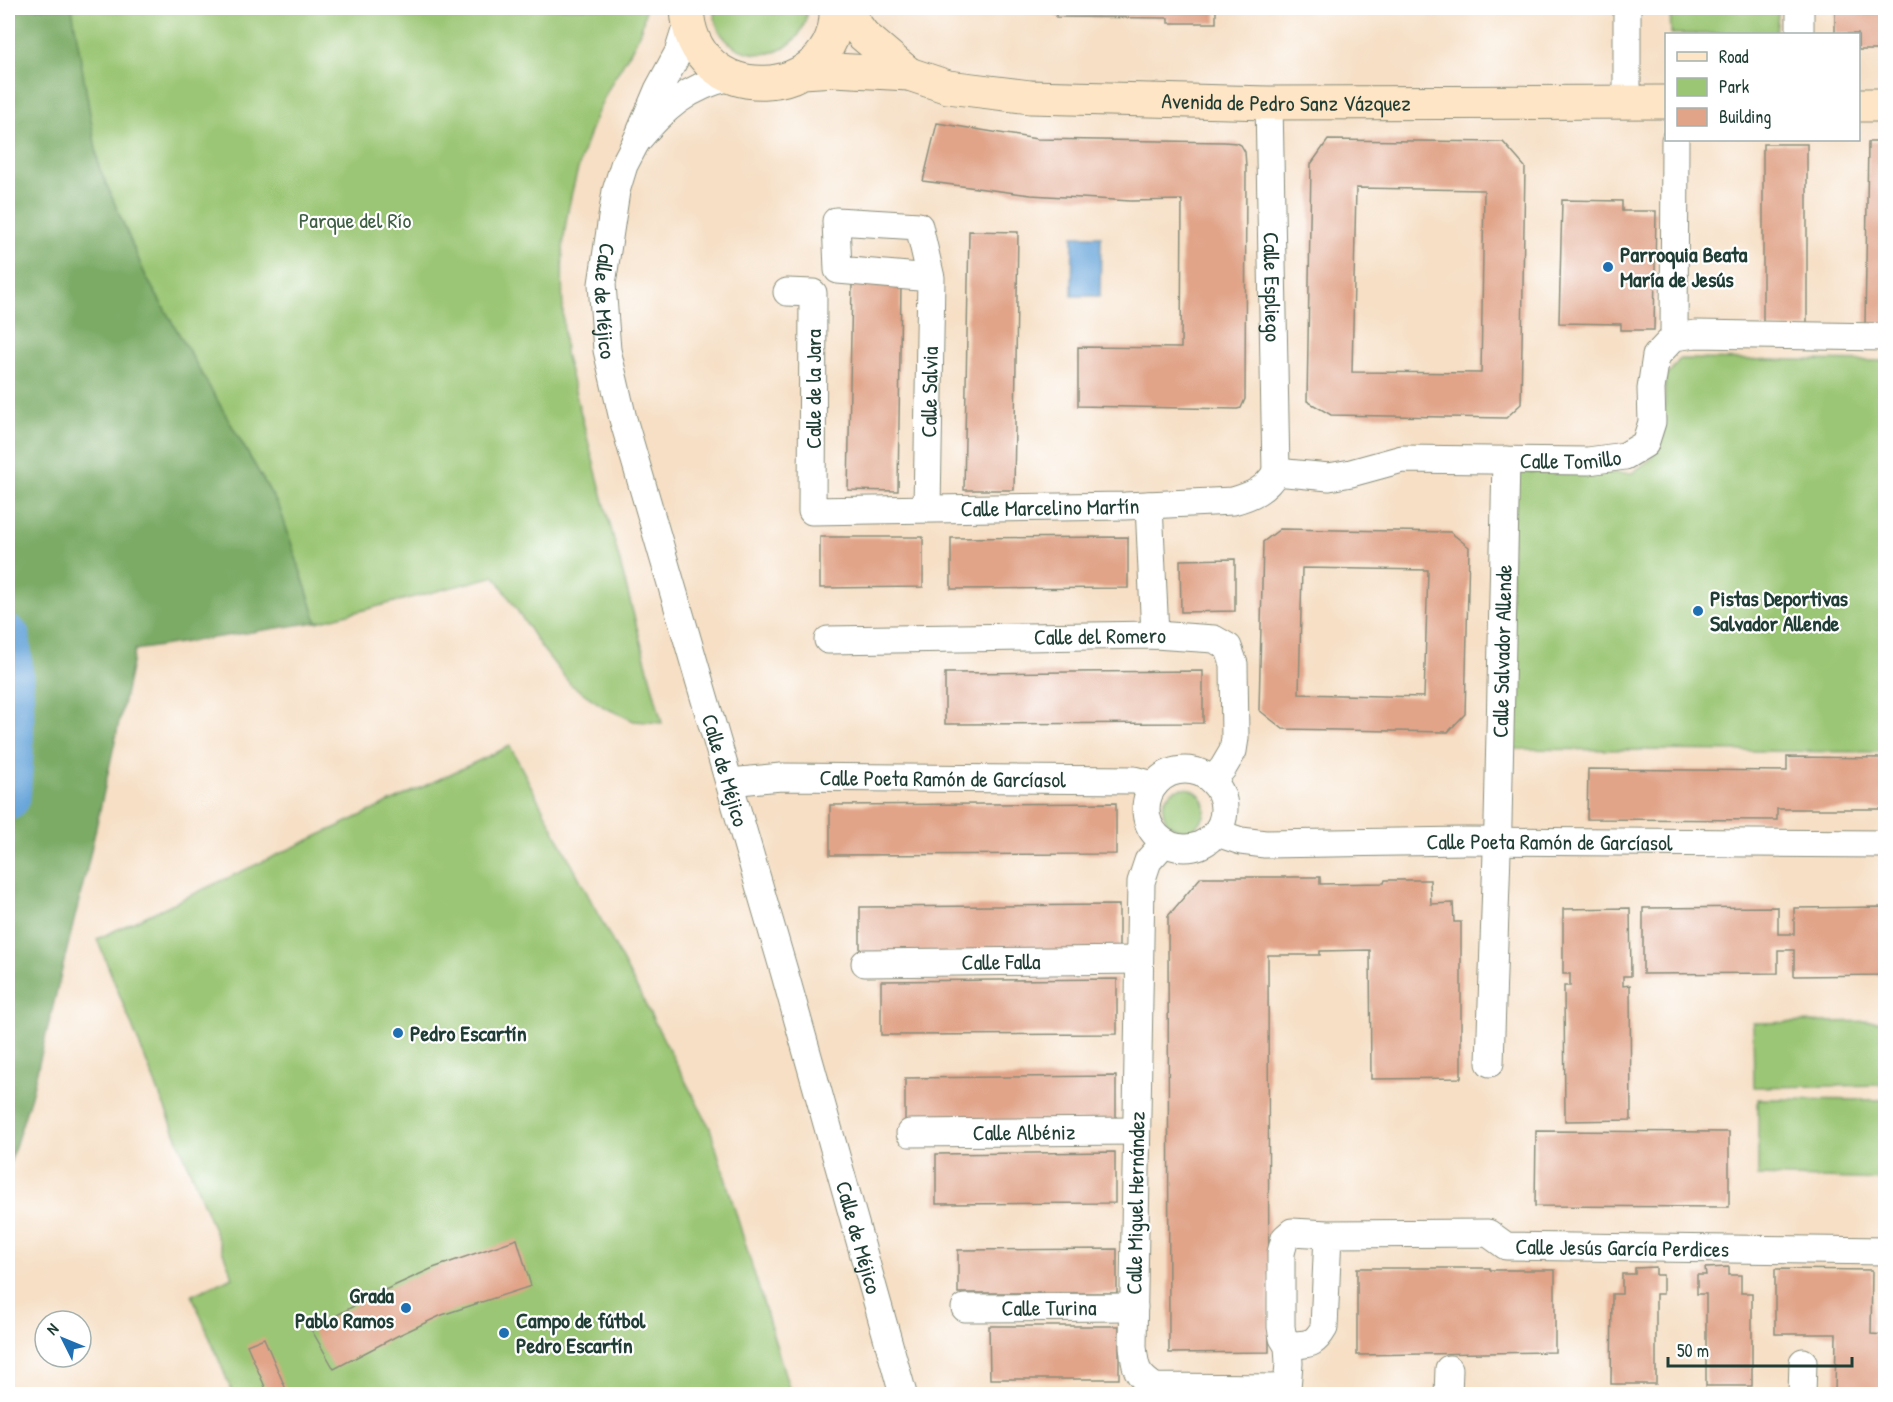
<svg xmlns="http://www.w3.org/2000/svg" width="1893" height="1402" font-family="'Patrick Hand',sans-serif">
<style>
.green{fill:#9bc674;stroke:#5d8254;stroke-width:1.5}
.forest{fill:#7cab66;stroke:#4e744d;stroke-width:1.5}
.water{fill:#69a6da;stroke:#447287;stroke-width:1.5}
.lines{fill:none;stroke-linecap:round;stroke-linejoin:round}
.river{stroke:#69a6da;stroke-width:45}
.building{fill:#e1a489;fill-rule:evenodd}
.street-casing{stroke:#8a8e7c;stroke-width:29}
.secondary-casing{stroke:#8a8e7c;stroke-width:35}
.street{stroke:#fff;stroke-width:27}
.secondary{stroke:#fde5c5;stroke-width:33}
.poi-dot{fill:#1f6fb2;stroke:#fff;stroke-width:2}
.labels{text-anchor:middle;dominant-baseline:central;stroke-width:4.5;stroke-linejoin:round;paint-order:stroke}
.street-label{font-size:22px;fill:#1f3d34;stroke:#fff}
.park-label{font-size:22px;fill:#3e5f44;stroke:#fff}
.poi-label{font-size:22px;font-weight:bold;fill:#1f3d34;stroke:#fff;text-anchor:start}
</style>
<rect width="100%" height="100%" fill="#fff"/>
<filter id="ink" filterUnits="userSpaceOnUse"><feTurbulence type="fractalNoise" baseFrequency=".0167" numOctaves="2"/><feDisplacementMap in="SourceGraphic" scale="12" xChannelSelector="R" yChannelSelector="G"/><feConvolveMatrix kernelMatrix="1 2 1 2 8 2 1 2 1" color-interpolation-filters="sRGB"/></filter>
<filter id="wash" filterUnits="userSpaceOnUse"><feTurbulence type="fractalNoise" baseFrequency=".008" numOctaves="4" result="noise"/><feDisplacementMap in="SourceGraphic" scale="24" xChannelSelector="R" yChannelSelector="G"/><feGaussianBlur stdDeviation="1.35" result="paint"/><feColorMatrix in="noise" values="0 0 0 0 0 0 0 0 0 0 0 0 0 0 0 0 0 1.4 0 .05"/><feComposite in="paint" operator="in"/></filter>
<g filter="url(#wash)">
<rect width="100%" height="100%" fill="#f6dfc5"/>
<!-- green -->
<g class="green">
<path d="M 70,8 L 645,8 C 644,41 617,68 604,98 C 584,140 565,206 563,252 C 561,286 563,320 565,353 L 662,723 L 634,721 L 604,707 L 570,684 L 541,647 L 495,576 L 317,622 L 280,509 L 146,277 L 99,167 Z"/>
<path d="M 714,8 L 807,8 C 805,69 715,69 714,8 Z"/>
<polygon points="1670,8 1773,8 1778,13 1776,34 1671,34"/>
<polygon points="1680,359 1885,361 1885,752 1509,749 1513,472 1632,473 1651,459 1664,436 1665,378"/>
<polygon points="510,746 710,1128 791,1394 233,1394 192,1295 233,1277 97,939"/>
<circle cx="1184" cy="809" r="21"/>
<polygon points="1885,1021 1885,1085 1754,1087 1753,1023"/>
<polygon points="1758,1099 1885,1100 1885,1180 1758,1176"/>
</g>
<!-- forest -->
<polygon class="forest" points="8,8 72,8 99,167 146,277 280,509 317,622 135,650 88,864 31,1096 8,1169"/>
<!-- water -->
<polygon class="water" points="1073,236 1101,236 1100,296 1072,296"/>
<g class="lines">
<!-- river -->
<path class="river" d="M 8,638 C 13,691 13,744 8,797"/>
</g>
<g id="blocks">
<!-- building -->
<g class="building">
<polygon points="1056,8 1216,8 1216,23 1168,23 1168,18 1056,17"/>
<polygon points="1835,8 1886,8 1886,50 1858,50 1858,34 1835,34"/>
<polygon points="937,123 1037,139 1224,142 1237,143 1241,145 1245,152 1246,166 1245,399 1241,408 1237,409 1078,406 1078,347 1181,348 1182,200 1131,201 1031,195 923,181"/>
<path d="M 1328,140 L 1503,142 L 1525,167 L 1521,404 L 1506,418 L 1331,415 L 1307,401 L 1311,164 ZM 1356,188 L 1484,190 L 1481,373 L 1352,372 Z"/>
<polygon points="1868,142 1886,142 1886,325 1865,325"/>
<polygon points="1763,144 1807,144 1807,327 1763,328"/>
<polygon points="1562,200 1622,201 1622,211 1656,211 1654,330 1621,330 1621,324 1559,323"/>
<polygon points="969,231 1018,232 1014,490 964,490"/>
<polygon points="852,283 901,283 898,491 848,490"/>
<path d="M 1280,529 L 1450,532 L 1469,547 L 1465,714 L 1448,732 L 1283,729 L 1259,710 L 1263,542 ZM 1302,568 L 1428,570 L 1424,697 L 1299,694 Z"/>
<polygon points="820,537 923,537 923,587 820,588"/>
<polygon points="1128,537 1128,588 951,589 951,538"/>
<polygon points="1235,559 1235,611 1181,612 1180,560"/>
<polygon points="1203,671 1203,723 945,724 945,673"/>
<polygon points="1787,757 1886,758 1886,809 1777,809 1777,820 1587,819 1588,769 1787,771"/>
<polygon points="1116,803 1116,854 830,855 830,805"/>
<polygon points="1201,877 1320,877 1320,884 1384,883 1385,880 1430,880 1431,904 1453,903 1454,922 1461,922 1461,1078 1371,1079 1370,950 1320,951 1320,955 1268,955 1269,1352 1169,1353 1168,916"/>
<polygon points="1119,905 1119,952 860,953 860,907"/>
<polygon points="1778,907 1778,934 1794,934 1794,908 1886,907 1886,975 1794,976 1794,950 1778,950 1778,973 1643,974 1643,908"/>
<polygon points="1630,908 1631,976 1623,976 1623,986 1630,985 1631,1120 1565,1121 1564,986 1570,986 1570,974 1563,974 1563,909"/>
<polygon points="1117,979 1117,1034 881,1035 881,981"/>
<polygon points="1116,1076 1116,1121 905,1122 905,1078"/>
<polygon points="1536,1131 1729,1132 1729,1207 1535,1206"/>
<polygon points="1115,1152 1115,1203 936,1204 936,1154"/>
<polygon points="517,1239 531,1286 442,1315 397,1336 334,1369 311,1329 376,1294 433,1268"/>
<polygon points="1117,1249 1117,1293 958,1293 958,1250"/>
<polygon points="1656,1267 1656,1275 1663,1275 1663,1294 1656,1294 1656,1384 1611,1384 1612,1294 1622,1294 1622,1274 1635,1274 1635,1268"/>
<polygon points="1729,1267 1729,1275 1741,1275 1741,1293 1752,1293 1752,1386 1706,1386 1706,1294 1697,1294 1697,1275 1706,1275 1705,1268"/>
<polygon points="1357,1268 1490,1268 1490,1270 1555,1270 1555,1352 1357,1355"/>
<polygon points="1775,1269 1872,1270 1871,1334 1886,1335 1886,1394 1835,1394 1836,1334 1775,1334"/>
<polygon points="989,1326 1119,1326 1119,1379 990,1379"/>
<polygon points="264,1338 288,1394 268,1394 247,1345"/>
</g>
</g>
</g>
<g filter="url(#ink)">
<use href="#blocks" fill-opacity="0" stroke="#8a8e7c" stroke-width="1.5"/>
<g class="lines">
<defs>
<g id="street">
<polyline points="1627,8 1627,102"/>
<path d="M 688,21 L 678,53 L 658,90 L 636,142 C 663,109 688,86 731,77"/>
<polyline points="1800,34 1800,8"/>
<path id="s1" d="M 1269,103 L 1276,472"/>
<path id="s2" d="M 636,142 L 624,165 L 616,191 L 602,284 L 607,350 L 623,419 L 784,971 L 903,1394"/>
<path id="s3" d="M 787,292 L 813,293 L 812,511 L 1125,506 L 1233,501 C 1251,496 1266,490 1276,472"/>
<polyline points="1674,337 1675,140"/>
<path id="s4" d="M 1276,472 L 1329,477 L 1351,473 L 1402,459 L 1588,461 L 1625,456 L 1645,444 L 1652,422 L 1651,389 L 1656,356 L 1674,337 L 1696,334 L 1886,337"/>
<polyline points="1149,505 1155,635"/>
<path id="s5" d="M 927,508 L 931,278 L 838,270 L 836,221 L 919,226 L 931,278"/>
<path id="s6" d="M 828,640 L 1155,635 L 1214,639 L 1228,647 L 1234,664 L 1235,738 L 1233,751 L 1223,768 L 1212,781"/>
<circle cx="1185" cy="809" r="39"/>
<path id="s7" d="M 730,782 L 781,777 L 1134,780 L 1154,785"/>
<path id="s8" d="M 1217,833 L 1241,841 L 1265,844 L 1466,841 L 1886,844"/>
<path d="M 1164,843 L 1148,861 L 1141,882 L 1133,1346 C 1135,1368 1136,1375 1155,1387 L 1287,1388 L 1289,1363 L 1288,1346"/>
<path id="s9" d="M 865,963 L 1139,960"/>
<path id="s10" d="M 1490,1063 L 1498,822 L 1506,460"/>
<path id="s11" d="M 910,1133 L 1136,1131"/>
<path id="s12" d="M 1328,1234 L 1324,1328 C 1313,1347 1308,1343 1288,1346 L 1283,1338 L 1281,1327 L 1281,1253 L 1285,1238 L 1292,1232 L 1328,1234 L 1488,1233 L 1506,1246 L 1886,1251"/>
<path id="s13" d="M 965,1308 L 1134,1307"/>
<polyline points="1448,1394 1449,1369"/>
<polyline points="1802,1394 1803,1362"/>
</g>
<g id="secondary">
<path d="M 687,8 C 691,112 840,102 836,8"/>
<polyline points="843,8 863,35 909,74"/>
<path id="s14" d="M 803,72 L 834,70 L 909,74 L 948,87 L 1030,97 L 1269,103 L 1666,102"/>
<polyline points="1858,105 1886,105"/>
</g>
</defs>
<!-- street casing -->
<use href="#street" class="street-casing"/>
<!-- secondary casing -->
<use href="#secondary" class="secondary-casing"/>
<!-- street -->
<use href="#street" class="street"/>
<!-- secondary -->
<use href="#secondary" class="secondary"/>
</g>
</g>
<!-- markers -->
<g class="poi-dot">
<circle cx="1608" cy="267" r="6"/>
<circle cx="1698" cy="611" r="6"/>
<circle cx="398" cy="1033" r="6"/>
<circle cx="406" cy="1308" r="6"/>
<circle cx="504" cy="1333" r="6"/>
</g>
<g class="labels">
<!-- street labels -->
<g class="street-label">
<text stroke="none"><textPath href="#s14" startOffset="486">Avenida de Pedro Sanz Vázquez</textPath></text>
<text stroke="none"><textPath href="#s1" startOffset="184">Calle Espliego</textPath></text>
<text stroke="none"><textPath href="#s2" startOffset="164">Calle de Méjico</textPath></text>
<text transform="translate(813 389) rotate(-90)">Calle de la Jara</text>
<text stroke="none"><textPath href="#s5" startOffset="116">Calle Salvia</textPath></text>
<text stroke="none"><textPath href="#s4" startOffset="297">Calle Tomillo</textPath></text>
<text stroke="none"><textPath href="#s3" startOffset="482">Calle Marcelino Martín</textPath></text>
<text stroke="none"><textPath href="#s6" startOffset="272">Calle del Romero</textPath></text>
<text stroke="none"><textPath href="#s10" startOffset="412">Calle Salvador Allende</textPath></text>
<text stroke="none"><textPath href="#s2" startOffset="650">Calle de Méjico</textPath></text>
<text stroke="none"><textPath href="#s7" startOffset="213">Calle Poeta Ramón de Garcíasol</textPath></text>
<text stroke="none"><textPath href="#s8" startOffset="334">Calle Poeta Ramón de Garcíasol</textPath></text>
<text stroke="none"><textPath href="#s9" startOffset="136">Calle Falla</textPath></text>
<text stroke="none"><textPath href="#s11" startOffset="114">Calle Albéniz</textPath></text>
<text transform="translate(1135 1203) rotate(-89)">Calle Miguel Hernández</text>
<text stroke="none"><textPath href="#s2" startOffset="1136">Calle de Méjico</textPath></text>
<text stroke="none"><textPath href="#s12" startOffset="591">Calle Jesús García Perdices</textPath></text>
<text stroke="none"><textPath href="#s13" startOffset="84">Calle Turina</textPath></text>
</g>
<!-- park labels -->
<g class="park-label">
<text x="355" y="220">Parque del Río</text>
</g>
<!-- poi labels -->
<g class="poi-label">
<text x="1620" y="254">Parroquia Beata<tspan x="1620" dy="25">María de Jesús</tspan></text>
<text x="1710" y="598">Pistas Deportivas<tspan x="1710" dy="25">Salvador Allende</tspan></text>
<text x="410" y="1033">Pedro Escartín</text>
<text x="394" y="1295" text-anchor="end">Grada<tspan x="394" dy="25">Pablo Ramos</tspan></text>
<text x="516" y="1320">Campo de fútbol<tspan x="516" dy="25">Pedro Escartín</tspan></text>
</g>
</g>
<!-- margin -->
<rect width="1893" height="1402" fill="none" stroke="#fff" stroke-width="30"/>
<!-- legend -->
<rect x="1665" y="33" width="195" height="108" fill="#ffffff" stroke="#a5b1ae" stroke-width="1.5"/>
<rect x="1677" y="52" width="30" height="9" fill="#fde5c5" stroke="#a5b1ae" stroke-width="1.5"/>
<text x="1719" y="63" font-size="18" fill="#1f3d34">Road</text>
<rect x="1677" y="78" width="30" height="18" fill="#9bc674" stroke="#a5b1ae" stroke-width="1.5"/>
<text x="1719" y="93" font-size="18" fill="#1f3d34">Park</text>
<rect x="1677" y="108" width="30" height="18" fill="#e1a489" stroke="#a5b1ae" stroke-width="1.5"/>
<text x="1719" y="123" font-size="18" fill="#1f3d34">Building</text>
<!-- north arrow -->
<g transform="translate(63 1339) rotate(313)"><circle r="28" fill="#ffffff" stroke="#a5b1ae" stroke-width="1.5"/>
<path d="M0-4.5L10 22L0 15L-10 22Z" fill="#1f6fb2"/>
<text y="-9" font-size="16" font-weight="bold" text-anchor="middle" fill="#1f3d34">N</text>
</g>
<!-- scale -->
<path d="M1668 1357v9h184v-9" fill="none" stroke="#1f3d34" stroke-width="3"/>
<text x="1677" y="1357" font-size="18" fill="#1f3d34" stroke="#ffffff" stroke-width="4.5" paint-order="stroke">50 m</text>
</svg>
